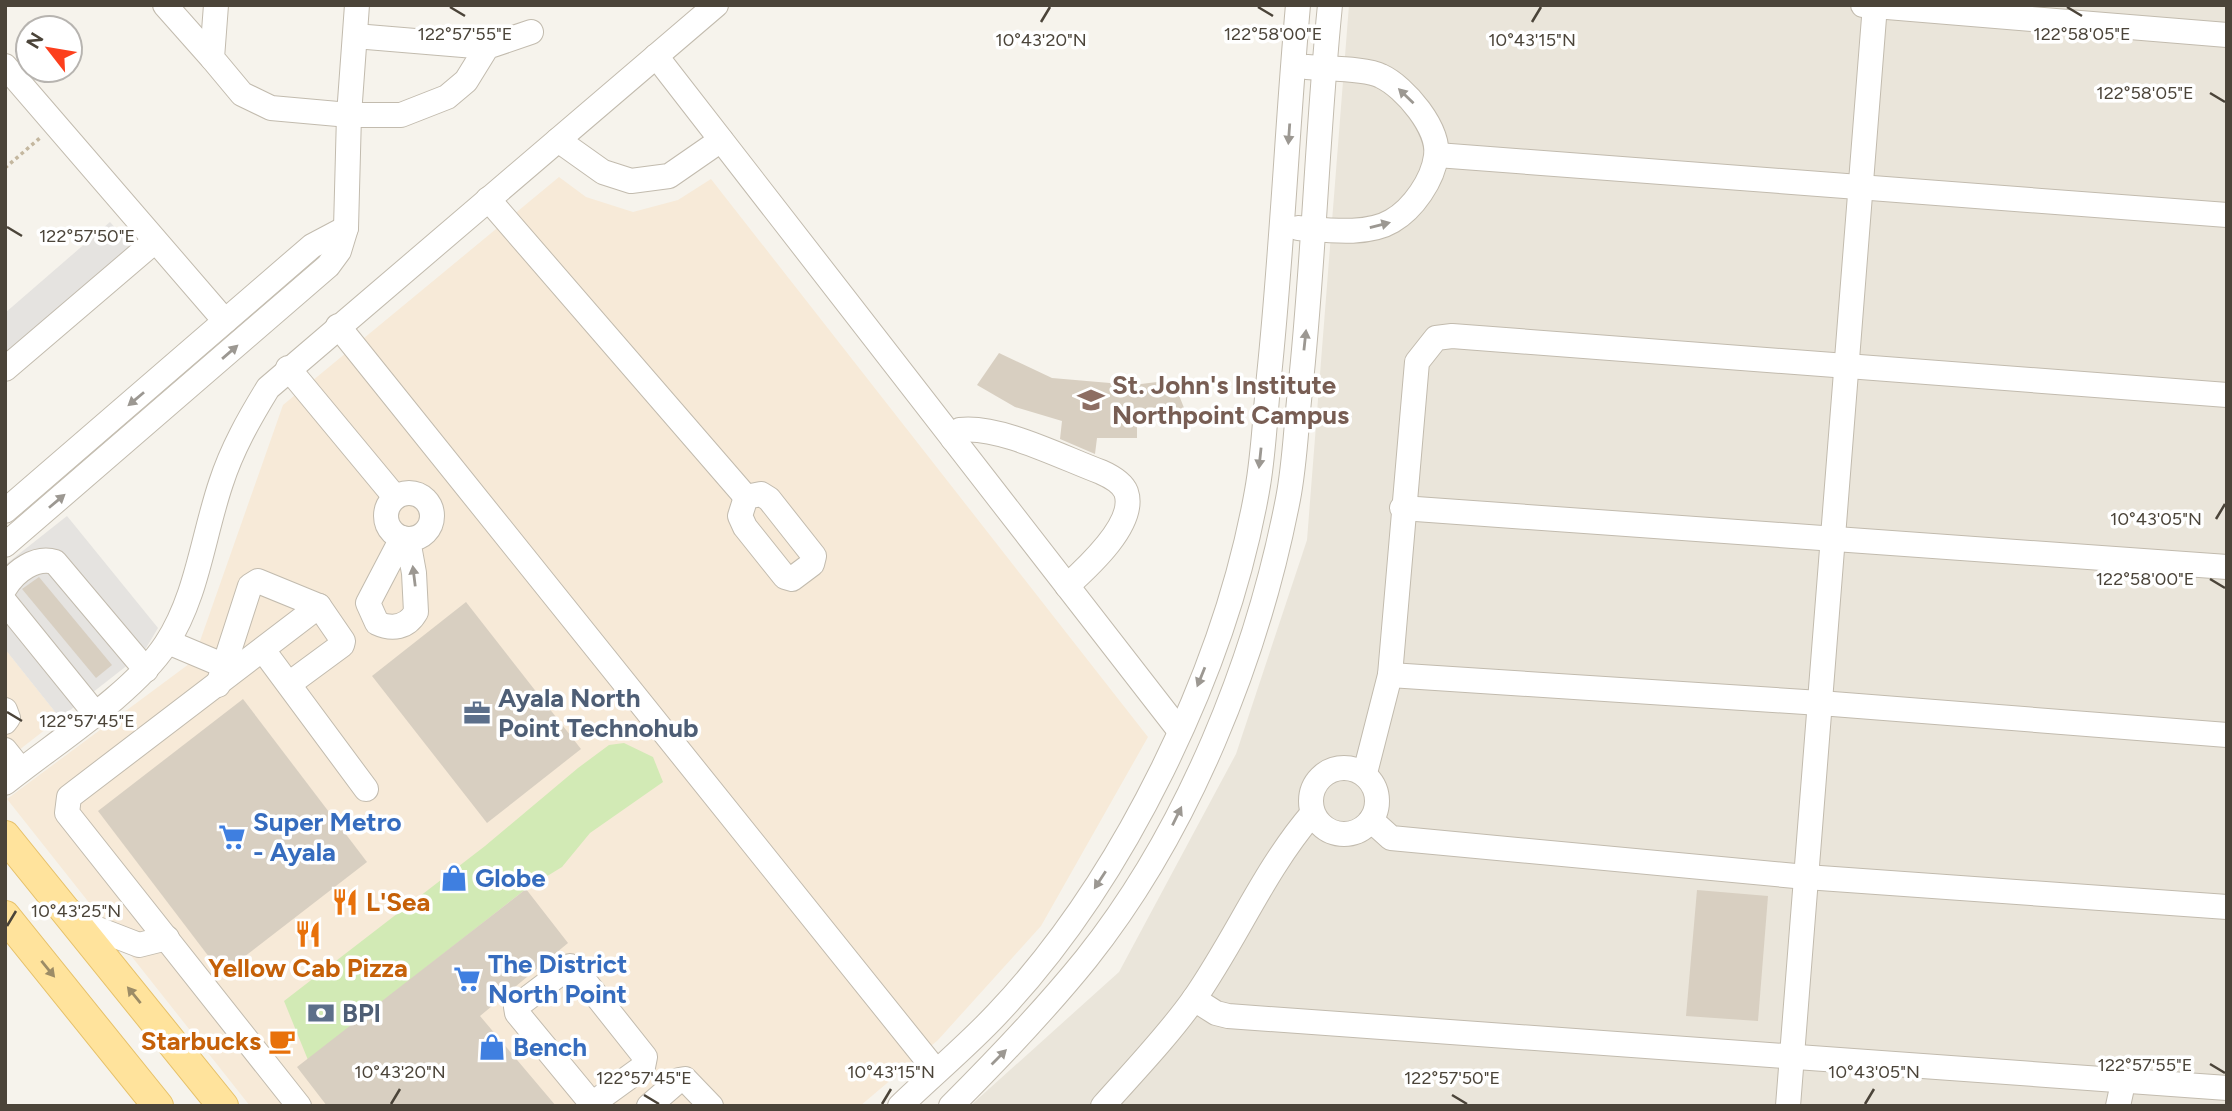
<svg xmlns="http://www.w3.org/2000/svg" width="2232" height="1111" font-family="Figtree,sans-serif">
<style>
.residential{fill:#eae5da}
.commercial{fill:#f7ead8}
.green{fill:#d2eab5}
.parking{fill:#e5e3e0}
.building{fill:#d8cfc1}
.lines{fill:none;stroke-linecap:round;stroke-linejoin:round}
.minor-casing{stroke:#c2bbae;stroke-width:26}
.major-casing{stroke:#e6c16a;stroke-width:32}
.path{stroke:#c4b79f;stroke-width:3.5;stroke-dasharray:3.5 3.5;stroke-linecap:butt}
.minor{stroke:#fff;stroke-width:24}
.major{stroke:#ffe39c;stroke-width:30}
.oneway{fill:#9c9892}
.oneway2{fill:#9c8c66}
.ticks{fill:none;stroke:#4b4439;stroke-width:2.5}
.labels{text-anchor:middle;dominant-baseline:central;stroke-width:7;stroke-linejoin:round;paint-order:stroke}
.education-label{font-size:26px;font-weight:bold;fill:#785e54;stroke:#fff;text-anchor:start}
.service-label{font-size:26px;font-weight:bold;fill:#4e5e75;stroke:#fff;text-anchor:start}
.shop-label{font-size:26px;font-weight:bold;fill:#366cbe;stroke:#fff;text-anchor:start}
.food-label{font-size:26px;font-weight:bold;fill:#c56008;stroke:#fff;text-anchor:start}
.ticks-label{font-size:18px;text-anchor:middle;fill:#4b4439;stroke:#fff;stroke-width:7;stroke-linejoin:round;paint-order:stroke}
</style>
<rect width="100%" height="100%" fill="#f6f3ec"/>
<!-- residential -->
<polygon class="residential" points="1349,5 2227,5 2227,1106 970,1106 1119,972 1236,754 1307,540"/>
<!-- commercial -->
<g class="commercial">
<polygon points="559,177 586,197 633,212 678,200 711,179 1148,737 1041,926 938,1040 860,1106 250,1106 7,799 193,661 283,405"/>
<polygon points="5,649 60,718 5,761"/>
</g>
<!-- green -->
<polygon class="green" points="624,743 653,757 663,782 590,833 562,867 526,889 308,1060 284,1001 485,846 578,768 609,745"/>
<!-- parking -->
<g class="parking">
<polygon points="110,222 131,246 5,356 5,313"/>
<polygon points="67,516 158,628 143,653 60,718 5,649 5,565"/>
</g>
<!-- building -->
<g class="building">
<polygon points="999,353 1052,378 1133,385 1173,380 1188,418 1137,423 1137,438 1097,438 1095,454 1060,439 1062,421 1015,407 977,385"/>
<polygon points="39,577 112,665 96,678 22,589"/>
<polygon points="466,602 581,749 487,823 372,676"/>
<polygon points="243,699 367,862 222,974 98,811"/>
<polygon points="526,889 568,943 480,1016 556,1106 327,1106 297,1067"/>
<polygon points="1697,890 1768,896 1758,1021 1686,1016"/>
</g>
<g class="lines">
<defs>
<g id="minor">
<polyline points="165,5 212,58"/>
<polyline points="216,5 212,58 242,94 271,108 349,115 401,115 447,97 466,81 487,47 531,32"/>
<polyline points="1863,5 2227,35"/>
<polyline points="355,36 487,47"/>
<polyline points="656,56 1179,730"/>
<polyline points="5,66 225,321"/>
<polyline points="558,140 603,172 631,181 669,176 721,140"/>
<polyline points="1437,155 2227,215"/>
<polyline points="488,199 746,497"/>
<path d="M 1298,228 C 1326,230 1367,236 1392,221 C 1413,209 1433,180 1436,156 C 1440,129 1405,87 1381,76 C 1366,68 1326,69 1307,67"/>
<polyline points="338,326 936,1071"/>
<polyline points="288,368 395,497"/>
<polyline points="5,369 155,241"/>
<path d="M 953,439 L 960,430 C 999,425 1063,458 1101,472 C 1110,476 1122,482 1126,492 C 1137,523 1088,567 1067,586"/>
<circle cx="409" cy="516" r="23"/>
<polygon points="761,494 769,499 814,556 812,564 792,579 785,577 745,527 740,516 746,497"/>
<polyline points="1402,508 2227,567"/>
<polyline points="5,511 312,246 346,228"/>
<path d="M 402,538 L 368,603 L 377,623 C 392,630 407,628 416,612 L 414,573 L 408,540"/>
<polyline points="5,545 328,266 339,251 346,228 349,115 357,5"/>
<path d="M 5,588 C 15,571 36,556 55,562 L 146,670"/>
<polyline points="5,602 94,712"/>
<polyline points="168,642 225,666"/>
<polyline points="263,650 366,789"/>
<polyline points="1390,675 1820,703 2227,735"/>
<polyline points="218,685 250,586 258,581 319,606 343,641 342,645 289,684"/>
<polyline points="5,710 8,718 5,722"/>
<polyline points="5,750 21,770"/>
<circle cx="1344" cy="801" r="33"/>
<polyline points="1365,773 1390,675 1417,362 1436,338 1452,336 2227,395"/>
<path d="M 5,783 C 52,745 134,693 166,644 C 197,597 203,536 221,483 C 232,449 249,419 268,388 L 716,5"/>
<polyline points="1371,820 1391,838 1806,877 2227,907"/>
<polyline points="72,912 90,926 139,945 167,938"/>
<polyline points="1194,999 1216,1013 1228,1016 2227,1088"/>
<polyline points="592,1104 643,1067 645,1057 576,970 570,966 516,1007 517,1013 592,1104 593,1106"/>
<polyline points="299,1106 67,813 69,797 319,606"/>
<polyline points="649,1106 679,1080 685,1079 711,1106"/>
<path d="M 900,1106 C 932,1075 967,1046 997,1014 C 1123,881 1225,671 1257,491 C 1264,453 1265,414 1269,376 C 1282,252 1287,129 1298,5"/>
<path d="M 951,1106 C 998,1059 1044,1011 1086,959 C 1188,831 1257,659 1288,499 C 1295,463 1296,426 1300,391 C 1314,262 1317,133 1330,5"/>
<path d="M 1103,1106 C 1134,1071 1167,1037 1194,999 C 1236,939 1264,870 1312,814"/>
<polyline points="1788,1106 1875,5"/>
<polyline points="2118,1106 2123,1083"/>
</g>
<g id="major">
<polyline points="5,836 223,1106"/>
<polyline points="5,916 158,1106"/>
</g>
</defs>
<!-- minor casing -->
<use href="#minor" class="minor-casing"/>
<!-- major casing -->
<use href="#major" class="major-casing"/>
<!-- path -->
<polyline class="path" points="5,168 41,137"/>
<!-- minor -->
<use href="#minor" class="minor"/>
<!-- major -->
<use href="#major" class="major"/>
</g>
<!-- one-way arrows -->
<defs><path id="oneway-solid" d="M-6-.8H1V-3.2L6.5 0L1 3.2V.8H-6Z" transform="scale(1.75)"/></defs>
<g class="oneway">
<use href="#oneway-solid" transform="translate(1406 96) rotate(-136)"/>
<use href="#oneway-solid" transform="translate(1289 134) rotate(94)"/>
<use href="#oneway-solid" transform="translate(1380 225) rotate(-14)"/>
<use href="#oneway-solid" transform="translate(1305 340) rotate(-84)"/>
<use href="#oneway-solid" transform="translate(230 352) rotate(-41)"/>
<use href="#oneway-solid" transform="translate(136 399) rotate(140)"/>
<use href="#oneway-solid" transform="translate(1260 458) rotate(96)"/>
<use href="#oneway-solid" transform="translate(57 501) rotate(-40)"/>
<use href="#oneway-solid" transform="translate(414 576) rotate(-97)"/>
<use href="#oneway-solid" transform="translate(1201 677) rotate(112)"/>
<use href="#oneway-solid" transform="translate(1177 816) rotate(-64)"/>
<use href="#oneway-solid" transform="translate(1100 880) rotate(123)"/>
<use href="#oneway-solid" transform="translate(999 1057) rotate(-45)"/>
</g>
<g class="oneway2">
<use href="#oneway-solid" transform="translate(48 969) rotate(51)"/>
<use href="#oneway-solid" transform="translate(134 995) rotate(-129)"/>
</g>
<!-- ticks -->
<path class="ticks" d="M 450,7 L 465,16M 1258,7 L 1273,16M 2067,7 L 2082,16M 1041,22 L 1050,7M 1532,22 L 1541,7M 2210,93 L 2225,102M 7,227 L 22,236M 2216,519 L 2225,504M 2210,579 L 2225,588M 7,712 L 22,721M 7,926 L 16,911M 2210,1064 L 2225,1073M 644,1095 L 659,1104M 1452,1095 L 1467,1104M 391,1104 L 400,1089M 882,1104 L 891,1089M 1865,1104 L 1874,1089"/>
<!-- icons -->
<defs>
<symbol id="school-bare" viewBox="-9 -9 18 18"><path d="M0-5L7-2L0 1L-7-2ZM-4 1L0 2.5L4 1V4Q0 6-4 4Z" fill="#8d6e63" stroke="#fff" stroke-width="2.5" paint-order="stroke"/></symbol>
<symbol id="office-bare" viewBox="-9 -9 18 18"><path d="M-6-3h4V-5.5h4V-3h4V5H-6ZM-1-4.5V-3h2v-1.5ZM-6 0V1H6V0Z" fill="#5c6f8a" stroke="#fff" stroke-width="2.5" paint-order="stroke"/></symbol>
<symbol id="supermarket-bare" viewBox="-9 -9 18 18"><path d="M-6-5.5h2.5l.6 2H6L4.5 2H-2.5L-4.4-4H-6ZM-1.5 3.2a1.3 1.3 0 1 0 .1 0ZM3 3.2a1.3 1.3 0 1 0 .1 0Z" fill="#3f7fe0" stroke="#fff" stroke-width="2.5" paint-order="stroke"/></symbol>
<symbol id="shop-bare" viewBox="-9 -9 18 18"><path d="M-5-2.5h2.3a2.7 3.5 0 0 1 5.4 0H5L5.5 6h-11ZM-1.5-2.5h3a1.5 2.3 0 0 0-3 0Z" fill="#3f7fe0" stroke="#fff" stroke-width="2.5" paint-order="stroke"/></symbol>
<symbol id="restaurant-bare" viewBox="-9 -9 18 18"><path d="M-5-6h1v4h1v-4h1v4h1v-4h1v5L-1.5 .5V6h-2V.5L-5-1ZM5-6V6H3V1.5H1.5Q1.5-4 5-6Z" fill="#e8710a" stroke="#fff" stroke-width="2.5" paint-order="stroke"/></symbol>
<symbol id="bank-bare" viewBox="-9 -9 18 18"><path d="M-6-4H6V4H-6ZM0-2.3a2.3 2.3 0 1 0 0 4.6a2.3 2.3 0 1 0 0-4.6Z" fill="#5c6f8a" stroke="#fff" stroke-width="2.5" paint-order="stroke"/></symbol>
<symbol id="cafe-bare" viewBox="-9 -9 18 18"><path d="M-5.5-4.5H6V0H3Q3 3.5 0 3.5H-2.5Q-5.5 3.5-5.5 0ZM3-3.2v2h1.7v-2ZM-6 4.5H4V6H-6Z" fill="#e8710a" stroke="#fff" stroke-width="2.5" paint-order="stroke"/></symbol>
</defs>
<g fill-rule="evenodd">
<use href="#school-bare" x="1072" y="381" width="38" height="38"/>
<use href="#office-bare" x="458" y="694" width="38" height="38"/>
<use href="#supermarket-bare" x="213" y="818" width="38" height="38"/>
<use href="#shop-bare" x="435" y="859" width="38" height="38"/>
<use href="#restaurant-bare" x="326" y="883" width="38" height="38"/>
<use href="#restaurant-bare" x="289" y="915" width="38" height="38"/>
<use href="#supermarket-bare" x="448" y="960" width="38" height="38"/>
<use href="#bank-bare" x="302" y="994" width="38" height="38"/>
<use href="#cafe-bare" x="263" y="1022" width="38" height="38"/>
<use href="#shop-bare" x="473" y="1028" width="38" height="38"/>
</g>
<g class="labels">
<!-- education labels -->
<g class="education-label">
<text x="1112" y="385">St. John's Institute<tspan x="1112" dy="30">Northpoint Campus</tspan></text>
</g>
<!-- service labels -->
<g class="service-label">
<text x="498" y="698">Ayala North<tspan x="498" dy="30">Point Technohub</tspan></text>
<text x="342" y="1013">BPI</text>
</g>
<!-- shop labels -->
<g class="shop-label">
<text x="253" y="822">Super Metro<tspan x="253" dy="30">- Ayala</tspan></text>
<text x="475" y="878">Globe</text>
<text x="488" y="964">The District<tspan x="488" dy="30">North Point</tspan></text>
<text x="513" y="1047">Bench</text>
</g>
<!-- food labels -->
<g class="food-label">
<text x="366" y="902">L'Sea</text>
<text x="308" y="968" text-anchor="middle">Yellow Cab Pizza</text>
<text x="261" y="1041" text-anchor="end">Starbucks</text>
</g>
</g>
<g class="ticks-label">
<text x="465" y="40">122°57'55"E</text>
<text x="1273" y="40">122°58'00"E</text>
<text x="2082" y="40">122°58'05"E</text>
<text x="1041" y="46">10°43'20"N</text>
<text x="1532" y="46">10°43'15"N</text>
<text x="2145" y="99">122°58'05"E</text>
<text x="87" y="242">122°57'50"E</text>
<text x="2156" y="525">10°43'05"N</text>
<text x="2145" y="585">122°58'00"E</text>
<text x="87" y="727">122°57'45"E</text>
<text x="76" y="917">10°43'25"N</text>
<text x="2145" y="1071">122°57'55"E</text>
<text x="400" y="1078">10°43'20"N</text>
<text x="891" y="1078">10°43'15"N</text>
<text x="1874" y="1078">10°43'05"N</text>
<text x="644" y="1084">122°57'45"E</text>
<text x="1452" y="1084">122°57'50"E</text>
</g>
<!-- border -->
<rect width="2232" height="1111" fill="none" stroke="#4b4439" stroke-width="14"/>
<!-- north arrow -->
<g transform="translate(49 49) rotate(301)"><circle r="33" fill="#ffffff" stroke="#b7b4b0" stroke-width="2"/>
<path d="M0-5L12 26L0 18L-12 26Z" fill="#fc3f1d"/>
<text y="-10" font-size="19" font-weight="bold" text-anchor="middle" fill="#4b4439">N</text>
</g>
</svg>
